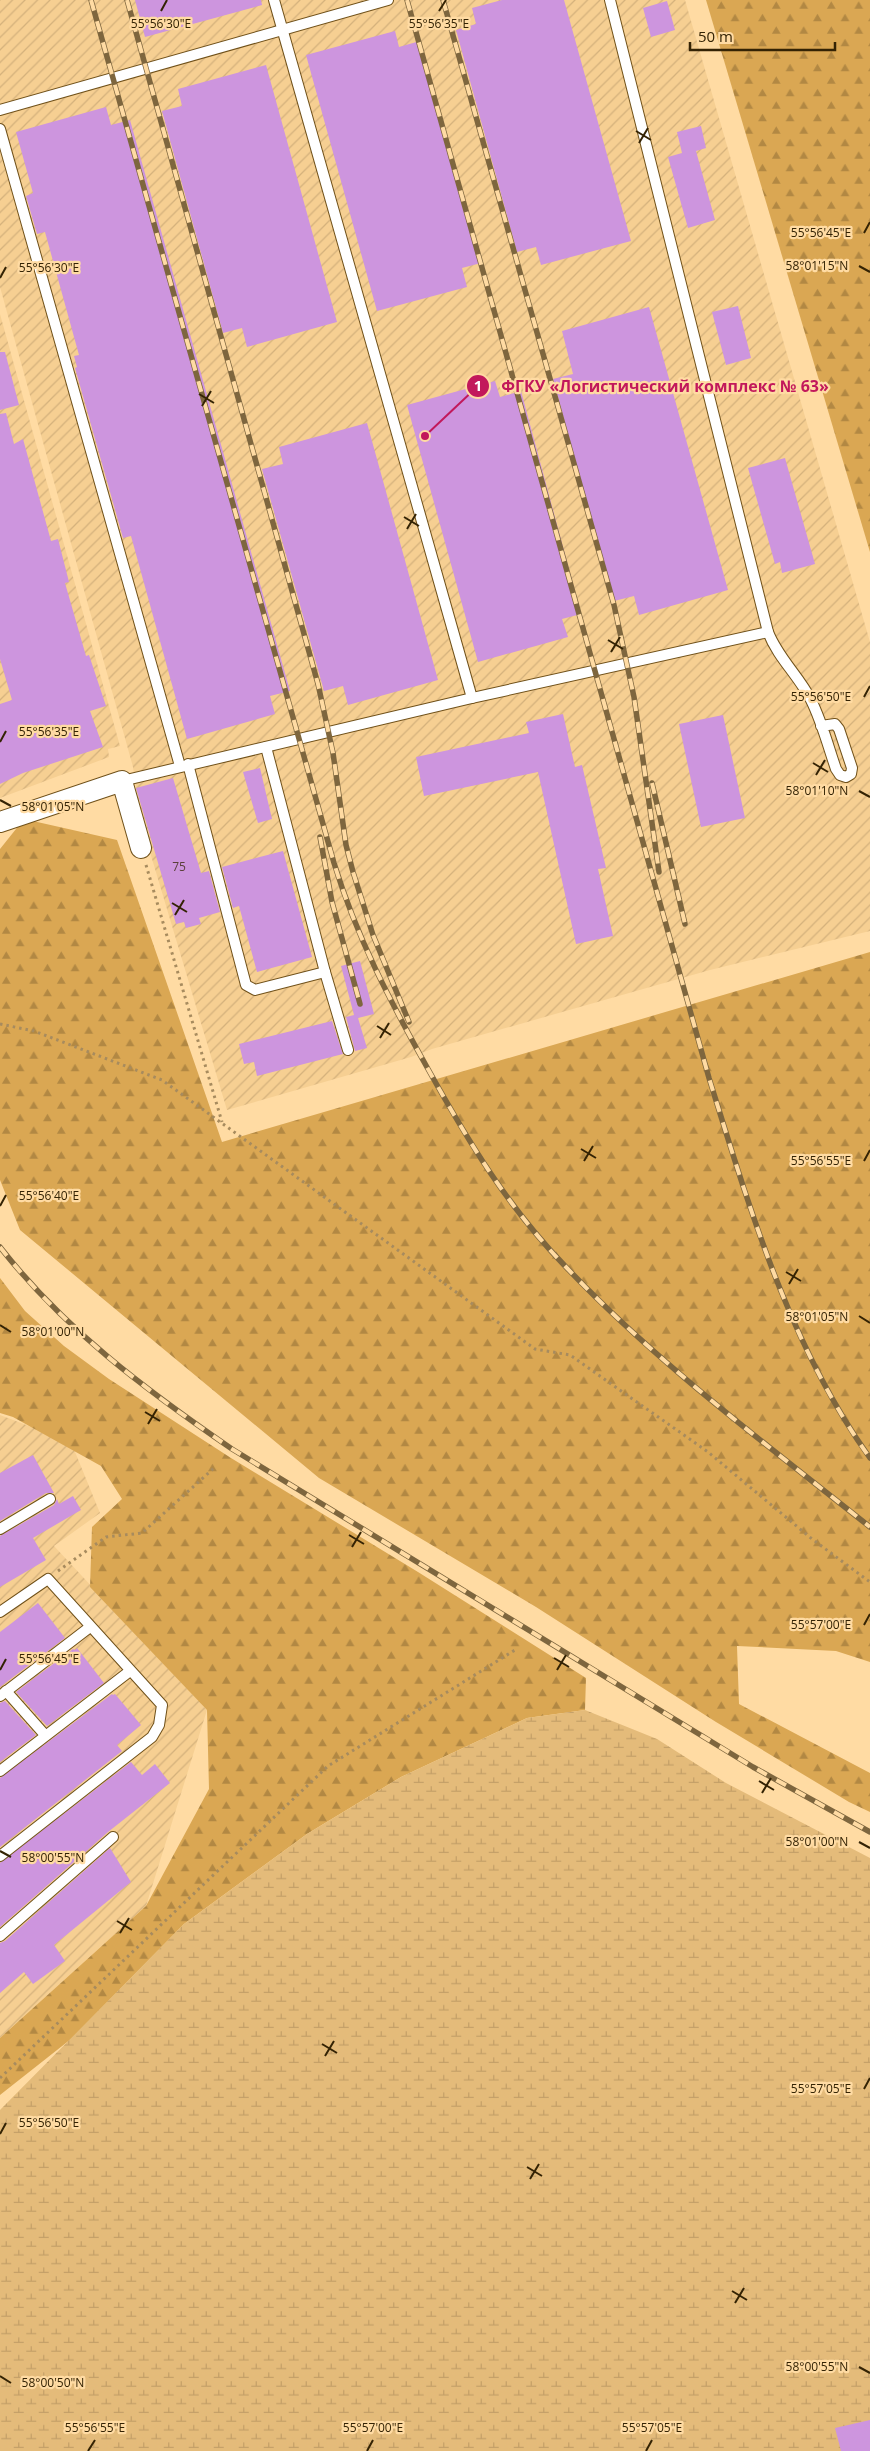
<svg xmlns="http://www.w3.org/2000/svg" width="870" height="2451" font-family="'Open Sans',sans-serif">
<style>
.industrial{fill:url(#industrial-furrows)}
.forest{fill:url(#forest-firs)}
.wetland{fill:url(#wetland-marsh)}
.building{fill:#cd95de}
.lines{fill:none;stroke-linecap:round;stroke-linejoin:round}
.lane-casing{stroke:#70511a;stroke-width:12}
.street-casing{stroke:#70511a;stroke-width:22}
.path{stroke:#a78b5e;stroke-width:3;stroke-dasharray:2.5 4;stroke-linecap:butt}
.lane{stroke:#fff;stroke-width:10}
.street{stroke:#fff;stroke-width:20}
.rail-casing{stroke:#7e663e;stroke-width:5.5}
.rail{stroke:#ffdba3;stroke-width:4;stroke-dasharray:11;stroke-linecap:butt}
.ticks{fill:none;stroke:#342304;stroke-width:2}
.labels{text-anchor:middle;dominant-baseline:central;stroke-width:4.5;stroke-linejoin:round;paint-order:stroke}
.number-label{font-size:12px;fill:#5a403a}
.ticks-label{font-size:12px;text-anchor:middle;fill:#342304;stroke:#ffdba3;stroke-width:4.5;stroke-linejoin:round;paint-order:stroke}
.leader{fill:none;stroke:#c2185b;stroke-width:2}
.callout-dot{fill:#c2185b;stroke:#ffdba3;stroke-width:2}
.mark-label{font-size:15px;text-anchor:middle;font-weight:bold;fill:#fff}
.callout-label{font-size:16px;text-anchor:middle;font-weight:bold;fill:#c2185b;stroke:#ffdba3;stroke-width:4.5;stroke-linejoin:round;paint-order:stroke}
</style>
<defs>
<pattern id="industrial-furrows" width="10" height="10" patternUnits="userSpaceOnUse" patternTransform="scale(1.25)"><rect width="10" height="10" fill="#f6cf92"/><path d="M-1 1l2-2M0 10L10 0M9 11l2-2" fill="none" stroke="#d4b17c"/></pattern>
<pattern id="forest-firs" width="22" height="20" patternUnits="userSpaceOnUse" patternTransform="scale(1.25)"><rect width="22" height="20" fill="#daa753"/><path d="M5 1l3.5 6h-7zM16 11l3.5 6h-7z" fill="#b28843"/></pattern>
<pattern id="wetland-marsh" width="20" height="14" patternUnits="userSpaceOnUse" patternTransform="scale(1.25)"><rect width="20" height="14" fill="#e4bb7a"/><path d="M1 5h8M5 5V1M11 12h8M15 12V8" fill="none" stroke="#c4a068"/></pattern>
</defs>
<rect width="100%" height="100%" fill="#ffdba3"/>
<!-- industrial -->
<g class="industrial">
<polygon points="0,0 685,0 870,642 870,931 710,970 432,1049 411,1057 227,1110 135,802 136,788 133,767 0,287"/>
<polygon points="0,314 120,746 108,749 109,757 0,798"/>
<polygon points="0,1415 71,1442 100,1513 54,1546 207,1710 146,1906 0,2038"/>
</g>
<!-- forest -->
<g class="forest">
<polygon points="706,0 870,0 870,552"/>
<polygon points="24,819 117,840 222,1142 870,952 870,1662 836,1651 737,1646 739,1704 870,1773 870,1812 849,1802 716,1722 536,1607 319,1478 20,1230 0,1180 0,849"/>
<polygon points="0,1278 25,1311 64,1346 109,1379 231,1458 418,1572 586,1678 585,1710 527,1718 401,1777 307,1834 184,1924 71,2039 0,2095 0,2038 146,1906 209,1789 207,1710 90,1587 92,1527 122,1499 101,1466 13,1417 0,1413"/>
</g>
<!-- wetland -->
<polygon class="wetland" points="585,1710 657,1739 726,1783 870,1858 870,2431 851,2451 0,2451 0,2110 184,1924 307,1834 401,1777 527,1718"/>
<!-- building -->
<g class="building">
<polygon points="135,0 261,0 262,5 145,37"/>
<polygon points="502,0 564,0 631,241 541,265 536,247 517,252 456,30 476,24 472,8"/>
<polygon points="667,1 675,30 651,37 643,8"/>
<polygon points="395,31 399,47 420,41 481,263 462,268 467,287 377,311 306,55"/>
<polygon points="266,65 337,322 247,347 242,328 223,333 162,111 182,106 178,89"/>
<polygon points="106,107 111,125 130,120 290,691 270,696 275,714 187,739 131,536 123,538 75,368 77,367 74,356 79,355 45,232 37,234 26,196 33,193 16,132"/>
<polygon points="701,126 706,148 696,151 715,220 688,228 668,157 682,153 677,132"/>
<polygon points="738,306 751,358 726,365 712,312"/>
<polygon points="649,307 728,590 639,615 634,596 614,601 553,379 573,374 562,331"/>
<polygon points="0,352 5,352 19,405 0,410"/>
<polygon points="495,381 500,397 521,391 581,614 562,619 568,637 478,662 407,405"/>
<polygon points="6,413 14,444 23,439 51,541 58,539 69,582 65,583 86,656 89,655 106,706 90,711 103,747 23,773 0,784 0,704 12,700 0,659 0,414"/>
<polygon points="367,423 438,680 348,705 343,686 324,691 262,469 283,464 279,447"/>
<polygon points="785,458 815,564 782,573 780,562 775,564 748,468"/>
<polygon points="563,714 575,767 582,765 606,868 598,869 613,936 576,944 538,772 424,796 416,757 529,733 526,722"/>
<polygon points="723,715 745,818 701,827 679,724"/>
<polygon points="260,768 272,819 258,823 243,772"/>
<polygon points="173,778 201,873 209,871 220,912 199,918 201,924 186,928 184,922 176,924 136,788"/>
<polygon points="283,851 312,957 257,972 239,906 233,908 222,867"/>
<polygon points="360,961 374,1014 358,1018 367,1048 355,1051 346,1017 354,1015 341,966"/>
<polygon points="332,1021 343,1054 257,1076 254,1062 244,1064 239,1044"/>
<polygon points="33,1455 54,1493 46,1493 0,1521 0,1473"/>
<polygon points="73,1496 81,1510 33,1538 46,1560 0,1587 0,1536 54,1505 57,1499 59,1504"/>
<polygon points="38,1603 65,1638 0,1687 0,1632"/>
<polygon points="77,1648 104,1683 47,1726 16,1692 73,1649 75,1650"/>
<polygon points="112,1694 113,1695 115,1694 141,1725 117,1745 122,1751 0,1847 0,1778"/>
<polygon points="5,1701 36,1735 0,1762 0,1703"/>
<polygon points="131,1762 142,1775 155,1764 170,1783 108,1832 0,1927 0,1863"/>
<polygon points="110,1848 131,1882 54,1945 65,1961 33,1984 24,1972 0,1993 0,1943 5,1941"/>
<polygon points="870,2420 870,2451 841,2451 835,2428"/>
</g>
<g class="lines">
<defs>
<g id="lane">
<polyline points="274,0 472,698"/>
<path d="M 610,0 L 768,632 C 778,658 799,676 811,700 C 822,722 828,746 836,769 L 840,775 L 846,777 L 851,774 L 852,768 L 839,729 L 835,724 L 821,726"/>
<polyline points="0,110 388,0"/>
<polyline points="0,129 180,766"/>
<polyline points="266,747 325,972 348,1050"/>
<polyline points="188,764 246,985 255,990 325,972"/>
<polyline points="122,781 472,698 768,632"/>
<polyline points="0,1529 50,1499"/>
<polyline points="0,1612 48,1579 162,1705 159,1725 152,1737 0,1856"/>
<polyline points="6,1691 45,1735"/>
<polyline points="0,1696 90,1627"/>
<polyline points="0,1771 130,1671"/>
<polyline points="0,1936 113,1837"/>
</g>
<polyline id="street" points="0,822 122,781 141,848"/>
</defs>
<!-- lane casing -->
<use href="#lane" class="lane-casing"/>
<!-- street casing -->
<use href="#street" class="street-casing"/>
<!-- path -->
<g class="path">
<polyline points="146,865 222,1122"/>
<polyline points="0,1024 34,1031 162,1080 535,1349 570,1355 708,1452 812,1539 870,1582"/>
<polyline points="58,1571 106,1537 142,1533 214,1468"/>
<polyline points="0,2078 328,1766 515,1650"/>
</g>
<!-- lane -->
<use href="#lane" class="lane"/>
<!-- street -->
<use href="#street" class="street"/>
<defs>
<g id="rail">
<path d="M 91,0 L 334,863 C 357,938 390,1001 428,1069 C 468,1141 507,1206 565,1266 C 657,1363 766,1444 870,1527"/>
<polyline points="127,0 318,684 333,753 346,845 353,872 373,935 409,1022"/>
<path d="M 407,0 L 709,1078 C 750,1209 789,1345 870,1458"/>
<polyline points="443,0 614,605 634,697 659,872"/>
<polyline points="652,783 685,924"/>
<polyline points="320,837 332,902 360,1004"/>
<path d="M 0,1247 C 64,1329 146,1390 232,1449 L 753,1767 L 870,1832"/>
</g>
</defs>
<!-- rail casing -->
<use href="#rail" class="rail-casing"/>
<!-- rail -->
<use href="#rail" class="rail"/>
</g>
<!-- ticks -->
<path class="ticks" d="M 161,11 L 167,0M 439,11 L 446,0M 636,131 L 651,140M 639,143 L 648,128M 864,233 L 870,222M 859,266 L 870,272M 0,278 L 6,267M 199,394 L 214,403M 202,406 L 211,391M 404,517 L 419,526M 407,529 L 416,514M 608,640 L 623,649M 611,652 L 620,637M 864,697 L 870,686M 0,742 L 6,731M 813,763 L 828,772M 816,775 L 825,760M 859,791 L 870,797M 0,800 L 11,806M 172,903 L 187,912M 175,915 L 184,900M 377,1026 L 391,1035M 380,1038 L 389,1023M 581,1149 L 596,1158M 584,1161 L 593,1146M 864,1161 L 870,1150M 0,1206 L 6,1195M 786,1272 L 801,1281M 789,1284 L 798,1269M 859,1316 L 870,1323M 0,1325 L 11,1332M 145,1412 L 160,1421M 148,1424 L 157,1409M 349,1535 L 364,1544M 352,1547 L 361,1532M 864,1625 L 870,1614M 554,1658 L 569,1667M 0,1670 L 6,1659M 557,1670 L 566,1655M 759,1781 L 774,1790M 762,1793 L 771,1778M 859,1842 L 870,1848M 0,1851 L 11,1857M 117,1921 L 132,1930M 120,1933 L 129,1918M 322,2044 L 337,2053M 325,2056 L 334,2041M 864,2089 L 870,2078M 0,2134 L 6,2123M 527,2167 L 542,2176M 530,2179 L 539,2164M 732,2291 L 747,2300M 735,2303 L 744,2288M 859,2367 L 870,2373M 0,2376 L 11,2383M 88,2451 L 95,2440M 367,2451 L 373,2440M 646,2451 L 652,2440"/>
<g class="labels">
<!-- number labels -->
<g class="number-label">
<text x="179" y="866">75</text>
</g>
</g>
<g class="ticks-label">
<text x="161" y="28">55°56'30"E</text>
<text x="439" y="28">55°56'35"E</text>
<text x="821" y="237">55°56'45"E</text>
<text x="817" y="270">58°01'15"N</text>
<text x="49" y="272">55°56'30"E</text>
<text x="821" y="701">55°56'50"E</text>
<text x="49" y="736">55°56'35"E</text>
<text x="817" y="795">58°01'10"N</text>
<text x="53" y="811">58°01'05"N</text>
<text x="821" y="1165">55°56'55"E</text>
<text x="49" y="1200">55°56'40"E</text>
<text x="817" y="1321">58°01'05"N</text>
<text x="53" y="1336">58°01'00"N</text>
<text x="821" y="1629">55°57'00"E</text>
<text x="49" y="1663">55°56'45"E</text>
<text x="817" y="1846">58°01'00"N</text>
<text x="53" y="1862">58°00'55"N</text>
<text x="821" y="2093">55°57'05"E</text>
<text x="49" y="2127">55°56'50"E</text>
<text x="817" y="2371">58°00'55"N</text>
<text x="53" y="2387">58°00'50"N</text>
<text x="95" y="2432">55°56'55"E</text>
<text x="373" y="2432">55°57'00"E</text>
<text x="652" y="2432">55°57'05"E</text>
</g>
<!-- callouts -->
<path class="leader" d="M425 436L478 386"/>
<g class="callout-dot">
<circle cx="425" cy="436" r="5"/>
<circle cx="478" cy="386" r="12"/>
</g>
<g class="mark-label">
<text x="478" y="391">1</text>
</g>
<g class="callout-label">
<text x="665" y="392">ФГКУ «Логистический комплекс № 63»</text>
</g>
<!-- scale -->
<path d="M690 42v8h145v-8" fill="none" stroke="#342304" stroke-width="2.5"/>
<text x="698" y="42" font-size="15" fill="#342304" stroke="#ffdba3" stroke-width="4" paint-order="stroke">50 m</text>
</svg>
